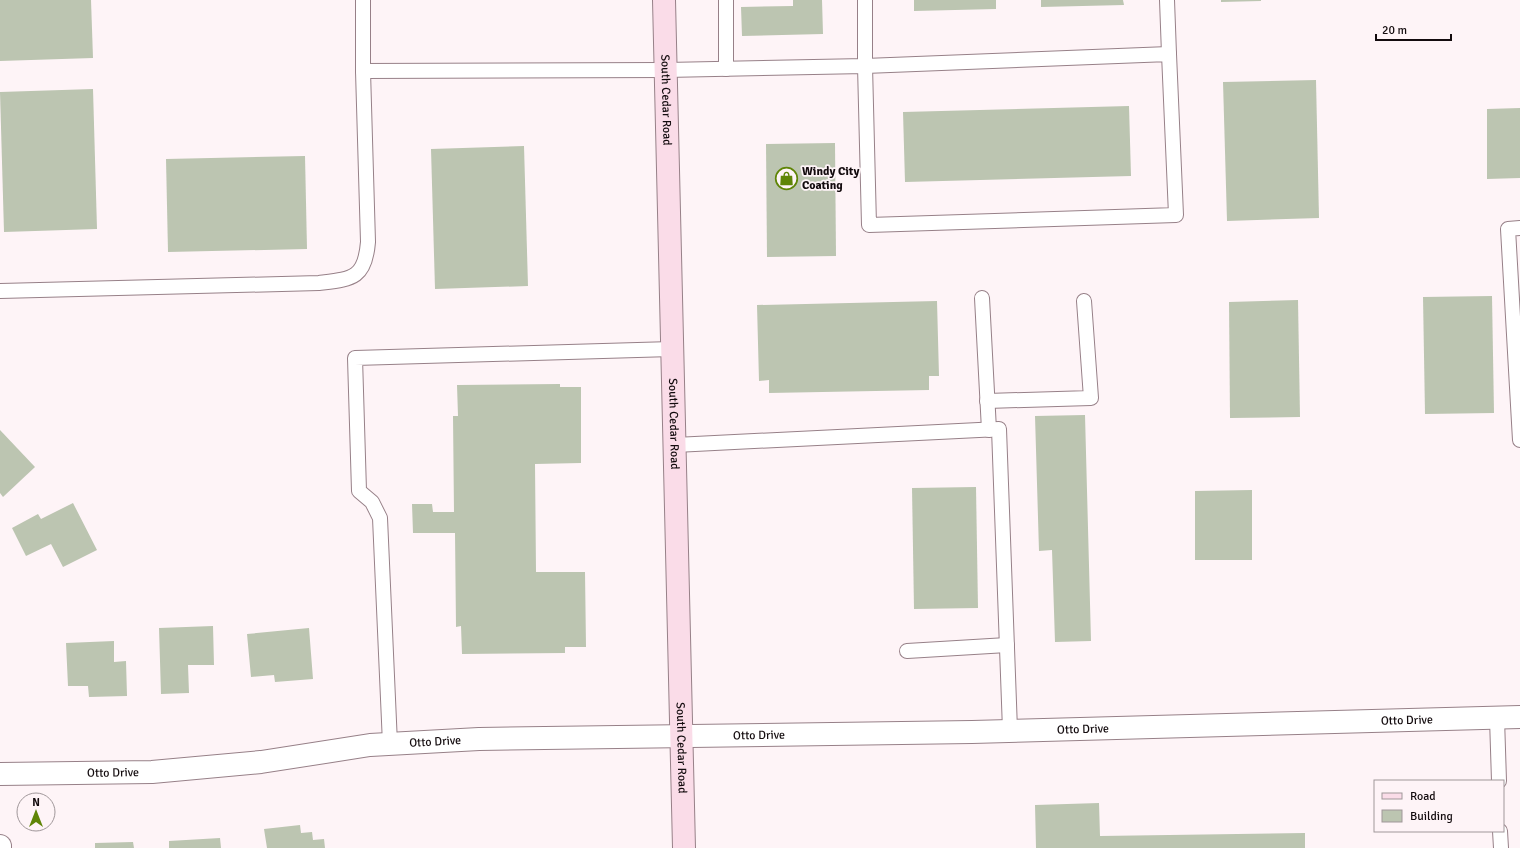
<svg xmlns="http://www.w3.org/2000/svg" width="1520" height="848" font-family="Signika,sans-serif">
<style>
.building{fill:#bcc5b1}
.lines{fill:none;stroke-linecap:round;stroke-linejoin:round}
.lane-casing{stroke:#978088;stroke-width:16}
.street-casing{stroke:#978088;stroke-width:24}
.secondary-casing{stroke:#978088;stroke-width:24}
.lane{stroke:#fff;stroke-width:14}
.street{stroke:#fff;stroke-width:22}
.secondary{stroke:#fadce8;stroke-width:22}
.labels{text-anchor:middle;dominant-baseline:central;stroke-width:3.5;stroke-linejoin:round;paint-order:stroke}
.street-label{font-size:12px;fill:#130b0e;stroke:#fef4f7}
.poi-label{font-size:12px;font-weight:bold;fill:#130b0e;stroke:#fef4f7;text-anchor:start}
</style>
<rect width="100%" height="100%" fill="#fef4f7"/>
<!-- building -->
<g class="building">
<polygon points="0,0 91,0 93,58 0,61"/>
<polygon points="793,0 822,0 823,34 742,36 741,7 793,6"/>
<polygon points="914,0 996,0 996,9 914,11"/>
<polygon points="1041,0 1123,0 1124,5 1041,7"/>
<polygon points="1221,0 1261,0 1261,1 1221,2"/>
<polygon points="1316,80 1319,218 1227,221 1223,82"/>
<polygon points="93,89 97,229 4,232 0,92"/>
<polygon points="1129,106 1131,176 905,182 903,112"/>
<polygon points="1520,108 1520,178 1487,179 1487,109"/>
<polygon points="835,143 836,256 767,257 766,144"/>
<polygon points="524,146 528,286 435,289 431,149"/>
<polygon points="305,156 307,249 168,252 166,159"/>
<polygon points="1492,296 1494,413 1425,414 1423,297"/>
<polygon points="1298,300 1300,417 1230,418 1229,302"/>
<polygon points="937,301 939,376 929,376 929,390 769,393 769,380 759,381 757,305"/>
<polygon points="560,384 560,387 581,387 581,463 535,464 536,572 585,572 586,647 565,647 565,653 462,654 461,626 456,627 455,533 413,533 412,504 432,504 433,512 454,512 453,416 458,416 457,385"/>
<polygon points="1085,415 1091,641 1055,642 1052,550 1039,551 1035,416"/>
<polygon points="0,430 35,467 3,497 0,493"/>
<polygon points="976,487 978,608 914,609 912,488"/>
<polygon points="1252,490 1252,560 1195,560 1195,491"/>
<polygon points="73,503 97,550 63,567 51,544 26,556 12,528 38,514 41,519"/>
<polygon points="213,626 214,665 188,665 189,693 161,694 159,628"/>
<polygon points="309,628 313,679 275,682 274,675 251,677 247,634"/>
<polygon points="114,641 114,662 126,661 127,696 89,697 88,686 68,686 66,643"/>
<polygon points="1099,803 1100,836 1305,833 1305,848 1036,848 1035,805"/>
<polygon points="300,825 301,833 312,832 313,840 324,839 325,848 267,848 264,829"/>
<polygon points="220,838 221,848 169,848 169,841"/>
<polygon points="133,842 134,848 95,848 95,843"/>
</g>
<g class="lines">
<defs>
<g id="lane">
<polyline points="363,0 363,71"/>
<polyline points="726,0 726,69"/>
<polyline points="1167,0 1169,54"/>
<polyline points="1520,228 1508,229 1520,440"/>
<path d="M 0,291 L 319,283 C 352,279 365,279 368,242 L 363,71 L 666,70 L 865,66 L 1169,54 L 1176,215 L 869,225 L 865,66 L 865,0"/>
<polyline points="982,298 989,430"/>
<polyline points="987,401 1091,398 1084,301"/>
<polyline points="675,445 999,429 1010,730"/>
<polyline points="907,651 1007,645"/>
<polyline points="1497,718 1499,781"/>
<polyline points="390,744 380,518 372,502 359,491 355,358 672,349"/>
<polyline points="1500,831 1501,848"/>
</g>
<g id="street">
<path id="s1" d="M 0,774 L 152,772 L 261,762 L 370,745 L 479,739 L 972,732 L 1520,717"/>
<polyline points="0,846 0,848"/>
</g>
<g id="secondary">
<path id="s2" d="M 664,0 L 684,848"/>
</g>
</defs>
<!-- lane casing -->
<use href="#lane" class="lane-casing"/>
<!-- street casing -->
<use href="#street" class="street-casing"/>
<!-- secondary casing -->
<use href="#secondary" class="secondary-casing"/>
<!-- lane -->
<use href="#lane" class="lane"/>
<!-- street -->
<use href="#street" class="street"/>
<!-- secondary -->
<use href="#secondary" class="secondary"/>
</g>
<!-- icons -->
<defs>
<symbol id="shop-ring" viewBox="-11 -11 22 22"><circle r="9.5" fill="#fef4f7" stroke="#5f8507" stroke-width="1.5"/><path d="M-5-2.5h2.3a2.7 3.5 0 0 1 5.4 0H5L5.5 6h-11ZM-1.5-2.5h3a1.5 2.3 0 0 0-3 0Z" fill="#5f8507"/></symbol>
</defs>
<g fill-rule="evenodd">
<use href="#shop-ring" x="774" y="166" width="25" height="25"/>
</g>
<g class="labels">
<!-- street labels -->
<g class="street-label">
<text stroke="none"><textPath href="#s2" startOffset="100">South Cedar Road</textPath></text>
<text stroke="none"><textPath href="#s2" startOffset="424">South Cedar Road</textPath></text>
<text stroke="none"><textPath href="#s1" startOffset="1409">Otto Drive</textPath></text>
<text stroke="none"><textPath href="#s1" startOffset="1085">Otto Drive</textPath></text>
<text stroke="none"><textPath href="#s1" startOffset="761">Otto Drive</textPath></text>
<text stroke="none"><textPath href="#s1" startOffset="437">Otto Drive</textPath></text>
<text stroke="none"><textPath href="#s2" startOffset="748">South Cedar Road</textPath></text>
<text stroke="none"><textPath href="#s1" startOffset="113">Otto Drive</textPath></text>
</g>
<!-- poi labels -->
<g class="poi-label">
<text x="802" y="171">Windy City<tspan x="802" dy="14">Coating</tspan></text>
</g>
</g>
<!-- legend -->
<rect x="1374" y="780" width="130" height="52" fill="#fef4f7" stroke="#a0979a"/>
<rect x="1382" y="793" width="20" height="6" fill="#fadce8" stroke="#a0979a"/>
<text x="1410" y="800" font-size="12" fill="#130b0e">Road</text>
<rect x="1382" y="810" width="20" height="12" fill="#bcc5b1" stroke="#a0979a"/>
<text x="1410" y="820" font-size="12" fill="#130b0e">Building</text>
<!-- north arrow -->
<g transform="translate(36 812)"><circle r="19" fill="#fef4f7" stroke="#a0979a"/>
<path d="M0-3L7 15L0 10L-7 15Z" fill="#5f8507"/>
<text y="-6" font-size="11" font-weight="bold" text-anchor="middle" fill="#130b0e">N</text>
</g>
<!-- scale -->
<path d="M1376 34v6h75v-6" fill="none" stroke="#130b0e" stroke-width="2"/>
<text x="1382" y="34" font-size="12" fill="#130b0e" stroke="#fef4f7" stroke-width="3" paint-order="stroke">20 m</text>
</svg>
